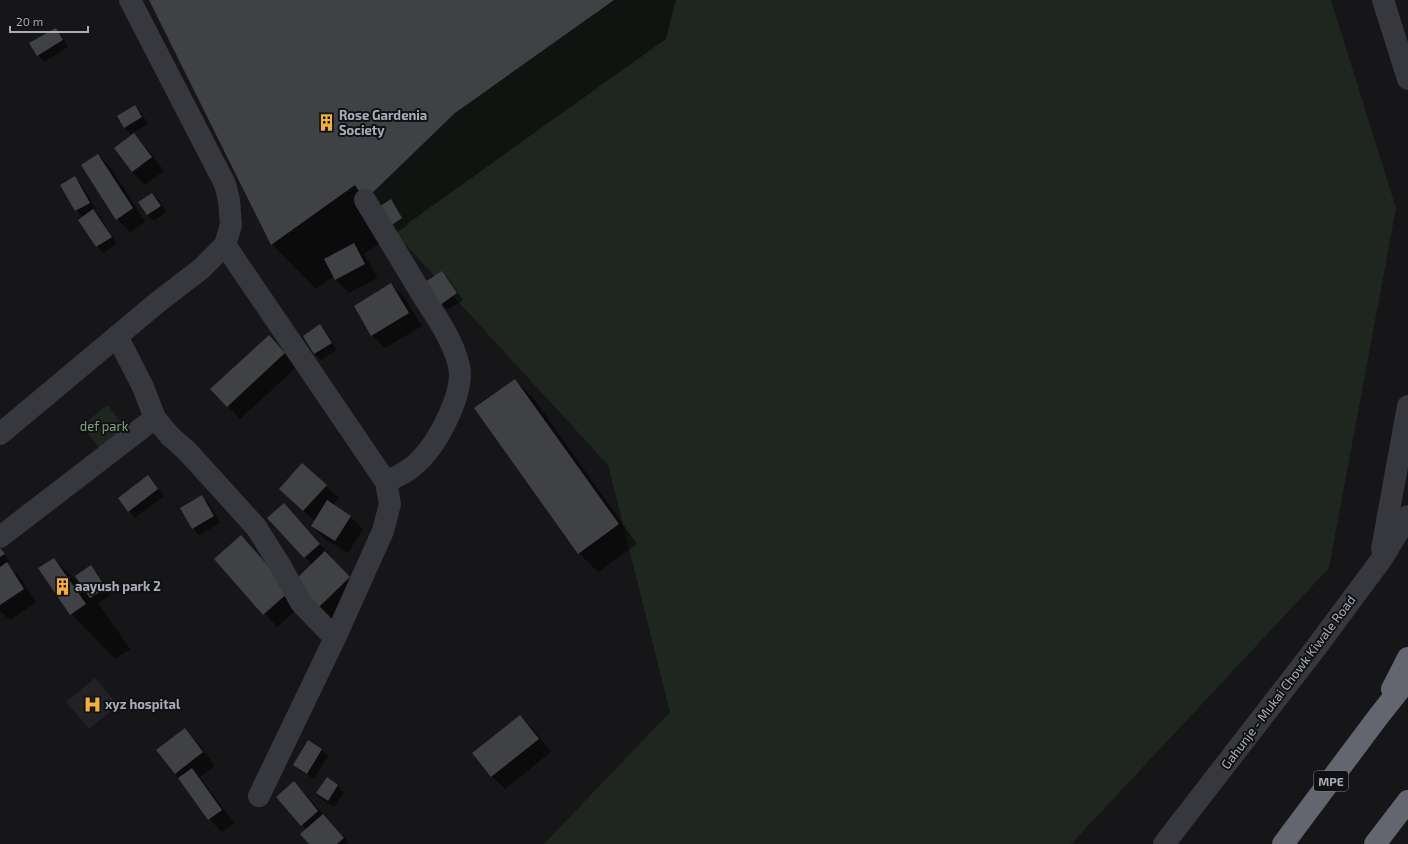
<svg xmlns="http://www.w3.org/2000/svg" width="1408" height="844" font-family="'Exo 2',sans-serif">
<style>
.built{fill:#222225}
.green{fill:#1e261f}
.shadow{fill:#0007}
.building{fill:#404145}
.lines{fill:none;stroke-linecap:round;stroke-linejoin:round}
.minor{stroke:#37383d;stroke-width:22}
.tertiary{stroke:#37383d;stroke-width:22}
.motorway{stroke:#63666e;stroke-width:22}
.labels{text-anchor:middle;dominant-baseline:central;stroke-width:4;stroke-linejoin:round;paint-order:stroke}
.shield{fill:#111113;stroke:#7b7e86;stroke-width:1}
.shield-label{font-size:12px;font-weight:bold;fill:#a8adb8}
.poi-label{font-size:13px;font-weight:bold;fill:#a8adb8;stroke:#111113;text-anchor:start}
.park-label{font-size:13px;fill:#7fa381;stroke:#111113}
.street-label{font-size:13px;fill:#a8adb8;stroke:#111113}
</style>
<rect width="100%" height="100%" fill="#161618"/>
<!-- built -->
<polygon class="built" points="95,678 118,705 89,729 66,702"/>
<!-- green -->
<g class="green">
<polygon points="572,0 1331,0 1396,208 1329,568 1071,844 544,844 670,712 608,465 365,200"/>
<polygon points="108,405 125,428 99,448 82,425"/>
</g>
<!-- shadow -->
<g class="shadow">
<polygon points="150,0 676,0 666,39 407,224 408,225 364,254 378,278 349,293 336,280 334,276 316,289 272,244"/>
<polygon points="55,30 62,36 68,47 44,62 38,55"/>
<polygon points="135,106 141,112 148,124 132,133 146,147 164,171 145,185 132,172 115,148 132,135 125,128 118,116"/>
<polygon points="98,155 111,168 145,222 130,232 117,219"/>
<polygon points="74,178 81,184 96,209 93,210 100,217 117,244 103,253 97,247 79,220 83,217 76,210"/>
<polygon points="152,194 159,200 166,212 154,221 147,214"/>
<polygon points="442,272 448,278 463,300 447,310 441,304"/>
<polygon points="391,284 404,297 422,326 385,348 372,335"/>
<polygon points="320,326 326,332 337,350 321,360 315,354 304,336"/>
<polygon points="269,336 298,366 240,419 212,389"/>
<polygon points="515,380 534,399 637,544 598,572 579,553"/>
<polygon points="148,477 164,496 135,518 129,511"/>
<polygon points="326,486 339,498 333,505 351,517 363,529 348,553 325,539 312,526 315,521 293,502"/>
<polygon points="202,496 208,502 220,523 199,535 193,528"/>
<polygon points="269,518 297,518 332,557 331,558 362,591 332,619 319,606 312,565"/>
<polygon points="241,537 302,605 277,627 215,559"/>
<polygon points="0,548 10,561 6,564 20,577 36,602 10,620 0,611"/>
<polygon points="54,559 83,587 91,567 97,573 111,595 98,603 130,649 115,659 71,614"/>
<polygon points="520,716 533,729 551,752 505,789 492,776"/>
<polygon points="185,730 198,743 215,766 200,777 234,823 222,832 209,819 175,774"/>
<polygon points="321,750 328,756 314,779 301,771 295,765"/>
<polygon points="327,779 338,786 344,792 334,807 323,800 317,793"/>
<polygon points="294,783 307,796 350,844 310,844 307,830 302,825"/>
</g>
<!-- building -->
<g class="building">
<polygon points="149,0 614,0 455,113 365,200 355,185 271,245"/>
<polygon points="56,28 63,40 37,56 29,43"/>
<polygon points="135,105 142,117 124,128 117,116"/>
<polygon points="134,133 152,157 132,172 114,148"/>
<polygon points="98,154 133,208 116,220 81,165"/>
<polygon points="75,176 90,203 75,211 60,185"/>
<polygon points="152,193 161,206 147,215 138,202"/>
<polygon points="391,199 402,218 389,227 377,208"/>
<polygon points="93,209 112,237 96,247 78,220"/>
<polygon points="354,243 365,264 335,280 324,259"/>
<polygon points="442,271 457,293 440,305 425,282"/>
<polygon points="391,283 409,313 371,336 354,306"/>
<polygon points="320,324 332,343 314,354 303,336"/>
<polygon points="269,335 285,353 227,407 210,389"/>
<polygon points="515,379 619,524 578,554 474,408"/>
<polygon points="302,463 327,485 303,511 279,489"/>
<polygon points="148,475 158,489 128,512 118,498"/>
<polygon points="202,495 214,516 192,529 180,508"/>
<polygon points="327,500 351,516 335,541 311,526"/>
<polygon points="284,503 320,544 304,558 267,518"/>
<polygon points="241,535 290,591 263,615 214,559"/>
<polygon points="0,548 5,554 0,557"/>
<polygon points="325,551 350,577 319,607 294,581"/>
<polygon points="54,558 86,604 70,615 38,568"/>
<polygon points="7,562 24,589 0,605 0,567"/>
<polygon points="91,565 106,588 90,598 75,576"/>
<polygon points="520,715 539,739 491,777 472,753"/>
<polygon points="185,728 203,752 175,774 156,750"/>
<polygon points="308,740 322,749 307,774 293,765"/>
<polygon points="192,768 222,810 208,820 178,778"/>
<polygon points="327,777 338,785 328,801 316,793"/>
<polygon points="294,781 318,811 301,826 276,797"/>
<polygon points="323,814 344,838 337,844 309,844 300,834"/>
</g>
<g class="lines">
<!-- minor -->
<g class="minor">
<path d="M 365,200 C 384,232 404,264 423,296 C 437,318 453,340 459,366 C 465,392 438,443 419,461 C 410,471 398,476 386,482"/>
<polyline points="225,245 386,482 390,504 383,531 335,638 259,796"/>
<polyline points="117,336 143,387 155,418 170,436 187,451 256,527 280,565 301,603 335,638"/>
<polyline points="0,434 158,302 201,269 225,245 231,225 229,200 225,184 130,0"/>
<polyline points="0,537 155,418"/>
</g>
<!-- tertiary -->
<g class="tertiary">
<polyline points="1383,0 1408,79"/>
<polyline points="1382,549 1408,406"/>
<polyline points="1164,844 1315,649 1381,560 1408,516"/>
</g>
<!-- motorway -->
<g class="motorway">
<polyline points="1392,689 1408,658"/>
<polyline points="1283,844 1378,717 1408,679"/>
<polyline points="1375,844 1408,801"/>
</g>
</g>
<!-- icons -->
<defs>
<symbol id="building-bare" viewBox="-9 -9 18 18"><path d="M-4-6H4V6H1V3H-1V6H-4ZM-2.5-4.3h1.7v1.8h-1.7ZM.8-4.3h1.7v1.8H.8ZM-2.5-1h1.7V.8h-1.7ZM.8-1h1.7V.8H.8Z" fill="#f2b134" stroke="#111113" stroke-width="2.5" paint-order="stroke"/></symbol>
<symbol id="hospital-bare" viewBox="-9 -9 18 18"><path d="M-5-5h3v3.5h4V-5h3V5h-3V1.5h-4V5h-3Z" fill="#f2b134" stroke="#111113" stroke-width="2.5" paint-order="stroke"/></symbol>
</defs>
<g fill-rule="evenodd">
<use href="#building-bare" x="314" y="110" width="25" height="25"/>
<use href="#building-bare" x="50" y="574" width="25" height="25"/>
<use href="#hospital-bare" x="80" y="692" width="25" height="25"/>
</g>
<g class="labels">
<!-- shield labels -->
<rect class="shield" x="1314" y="771" width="34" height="20" rx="3"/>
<g class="shield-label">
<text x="1331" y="781">MPE</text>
</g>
<!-- poi labels -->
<g class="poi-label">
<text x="339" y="115">Rose Gardenia<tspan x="339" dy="15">Society</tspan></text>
<text x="75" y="586">aayush park 2</text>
<text x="105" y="704">xyz hospital</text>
</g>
<!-- park labels -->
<g class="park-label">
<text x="104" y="426">def park</text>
</g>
<!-- street labels -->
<g class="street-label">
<text transform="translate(1288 682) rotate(-53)">Gahunje - Mukai Chowk Kiwale Road</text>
</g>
</g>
<!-- scale -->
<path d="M10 26v6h78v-6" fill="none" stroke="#a8adb8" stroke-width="2"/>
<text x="16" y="26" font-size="12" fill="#a8adb8" stroke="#111113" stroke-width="3" paint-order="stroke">20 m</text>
</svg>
